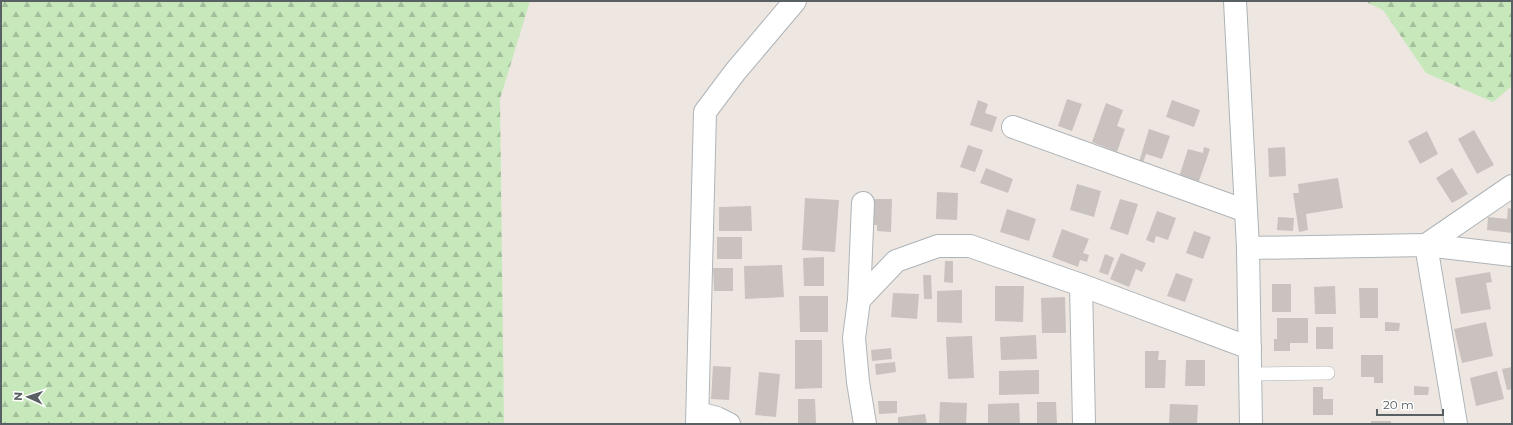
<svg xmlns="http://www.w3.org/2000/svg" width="1513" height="425" font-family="Montserrat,sans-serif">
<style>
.forest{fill:url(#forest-firs)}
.building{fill:#c9c2be}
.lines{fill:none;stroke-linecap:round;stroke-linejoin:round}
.lane-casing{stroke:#afb4b8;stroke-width:14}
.street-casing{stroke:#afb4b8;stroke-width:24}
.secondary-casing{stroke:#adb4b8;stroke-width:24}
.lane{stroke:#fff;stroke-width:13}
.street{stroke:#fff;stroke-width:22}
.secondary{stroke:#fff;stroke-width:22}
</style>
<defs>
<pattern id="forest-firs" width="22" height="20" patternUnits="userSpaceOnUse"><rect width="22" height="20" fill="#c6e8bb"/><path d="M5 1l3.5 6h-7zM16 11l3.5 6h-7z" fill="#a4bf9c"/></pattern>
</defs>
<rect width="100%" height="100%" fill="#eee7e1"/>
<!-- forest -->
<g class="forest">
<polygon points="1,1 530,1 500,99 504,424 1,424"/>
<polygon points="1364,1 1512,1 1512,86 1493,102 1426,73 1383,10"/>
</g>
<!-- building -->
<g class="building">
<polygon points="1067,99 1082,104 1072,131 1058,126"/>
<polygon points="978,100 988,104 985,113 997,117 992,132 970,125"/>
<polygon points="1172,100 1200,110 1194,127 1166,117"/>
<polygon points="1106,103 1123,110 1117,126 1125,129 1117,152 1092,142"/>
<polygon points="1149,129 1170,136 1162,159 1146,154 1143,163 1139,162"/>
<polygon points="1474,130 1494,165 1477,174 1458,139"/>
<polygon points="1427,131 1438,154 1420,164 1408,141"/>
<polygon points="968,145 983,150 975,172 960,167"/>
<polygon points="1204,147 1210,149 1198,184 1179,177 1188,149 1203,153"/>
<polygon points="1285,147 1286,176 1269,177 1268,148"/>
<polygon points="986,168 1013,179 1008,193 980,183"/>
<polygon points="1452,168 1468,194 1452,203 1436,178"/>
<polygon points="1338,178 1343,208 1306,214 1308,230 1299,232 1293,193 1299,193 1298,184"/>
<polygon points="1077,184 1101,191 1094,217 1070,210"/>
<polygon points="937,192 958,193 957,220 936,219"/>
<polygon points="805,198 839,200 835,252 802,250"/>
<polygon points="868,199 892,199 891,232 877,231 877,225 868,225"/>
<polygon points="1120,199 1138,204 1128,235 1110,229"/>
<polygon points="751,206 752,231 719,231 719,207"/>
<polygon points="1508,208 1512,209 1512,233 1487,230 1488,217 1507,219"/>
<polygon points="1007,209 1036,219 1029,241 1000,232"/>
<polygon points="1157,211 1176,218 1168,240 1156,236 1154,243 1146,240"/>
<polygon points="1278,217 1294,218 1293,231 1277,230"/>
<polygon points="1062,229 1089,239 1083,253 1089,255 1087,262 1080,260 1078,267 1052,257"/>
<polygon points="1194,231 1211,237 1203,259 1186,253"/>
<rect x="717" y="237" width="25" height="22"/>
<polygon points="1121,253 1146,263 1142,272 1136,269 1129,287 1110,279"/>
<polygon points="1105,254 1114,258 1108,275 1099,272"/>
<polygon points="824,257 824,286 804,286 803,258"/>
<polygon points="945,261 953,261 953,283 944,282"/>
<polygon points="782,265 784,297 745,299 744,266"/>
<polygon points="713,268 733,268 733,291 714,291"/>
<polygon points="1490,272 1492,282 1486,283 1491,309 1461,314 1455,278"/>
<polygon points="1176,273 1193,279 1185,302 1167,296"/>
<polygon points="923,275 931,275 932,299 924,299"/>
<rect x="1272" y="284" width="19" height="28"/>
<polygon points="995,286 1024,286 1023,322 995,321"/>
<polygon points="1335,286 1336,314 1315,314 1314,287"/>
<polygon points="1359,288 1378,288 1378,318 1360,318"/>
<polygon points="962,290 962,323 937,322 937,291"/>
<polygon points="893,293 919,294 917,319 891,317"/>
<polygon points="799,296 828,296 828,332 800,332"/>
<polygon points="1065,297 1066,333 1042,333 1041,298"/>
<polygon points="1277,318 1308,318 1308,343 1290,343 1290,351 1274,351 1274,339 1277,339"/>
<polygon points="1385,322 1400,323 1399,331 1385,331"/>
<polygon points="1486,322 1493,356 1462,363 1454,329"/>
<rect x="1316" y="327" width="17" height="22"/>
<polygon points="1036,335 1037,359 1001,360 1000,337"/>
<polygon points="972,336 974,378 948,379 946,337"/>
<polygon points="795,340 822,340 822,388 795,389"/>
<polygon points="891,348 892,359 872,361 871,350"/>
<polygon points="1145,351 1159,351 1158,360 1166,360 1165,388 1145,388"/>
<polygon points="1361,355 1383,355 1383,383 1374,383 1374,377 1361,377"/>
<polygon points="1186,360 1205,360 1205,386 1185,386"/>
<polygon points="895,362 896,372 876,375 875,364"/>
<polygon points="713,366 731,367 729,400 711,399"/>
<polygon points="1512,367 1512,389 1507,390 1502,369"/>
<polygon points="1039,370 1039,394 999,395 999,371"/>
<polygon points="1497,371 1504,399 1476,406 1470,378"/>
<polygon points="759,372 780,374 776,417 755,415"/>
<polygon points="1414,386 1429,387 1428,395 1414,395"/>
<polygon points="1313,387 1323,387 1323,399 1333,399 1333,415 1313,415"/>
<polygon points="798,399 815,399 816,423 798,423"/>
<polygon points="878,401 897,401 897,413 879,414"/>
<polygon points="940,402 967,403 966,424 939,424"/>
<polygon points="1037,402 1056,402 1057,424 1037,424"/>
<polygon points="1019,403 1020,424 988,424 988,404"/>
<polygon points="1170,404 1198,405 1197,424 1169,424"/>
<polygon points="925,414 927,424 898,424 898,417"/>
<rect x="1371" y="421" width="20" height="3"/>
</g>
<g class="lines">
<defs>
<polyline id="lane" points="1250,374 1328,373"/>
<g id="street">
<polyline points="1013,127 1246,211"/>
<polyline points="1248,248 1426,245 1512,255"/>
<polyline points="1081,285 1084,424"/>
<polyline points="859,300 863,203"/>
<polyline points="698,413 717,418 729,424"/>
<polyline points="697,424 705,112 735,72 795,1"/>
<polyline points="865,424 858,382 854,338 859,300 896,261 938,246 970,246 1081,285 1250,348"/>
<polyline points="1456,424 1426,245 1512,186"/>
</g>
<polyline id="secondary" points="1235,1 1248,248 1251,424"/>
</defs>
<!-- lane casing -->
<use href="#lane" class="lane-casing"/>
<!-- street casing -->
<use href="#street" class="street-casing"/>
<!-- secondary casing -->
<use href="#secondary" class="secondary-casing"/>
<!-- lane -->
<use href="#lane" class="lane"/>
<!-- street -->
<use href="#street" class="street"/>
<!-- secondary -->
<use href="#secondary" class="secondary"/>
</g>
<!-- border -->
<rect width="1513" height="425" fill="none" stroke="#596063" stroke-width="4"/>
<!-- north arrow -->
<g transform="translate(28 397) rotate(273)" stroke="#ffffff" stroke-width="3" paint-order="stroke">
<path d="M0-3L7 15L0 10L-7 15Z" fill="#596063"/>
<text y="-6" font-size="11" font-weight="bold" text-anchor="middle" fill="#596063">N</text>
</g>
<!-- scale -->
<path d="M1377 409v6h66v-6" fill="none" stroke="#596063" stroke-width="2"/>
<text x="1383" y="409" font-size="12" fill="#596063" stroke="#ffffff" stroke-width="3" paint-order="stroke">20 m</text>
</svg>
